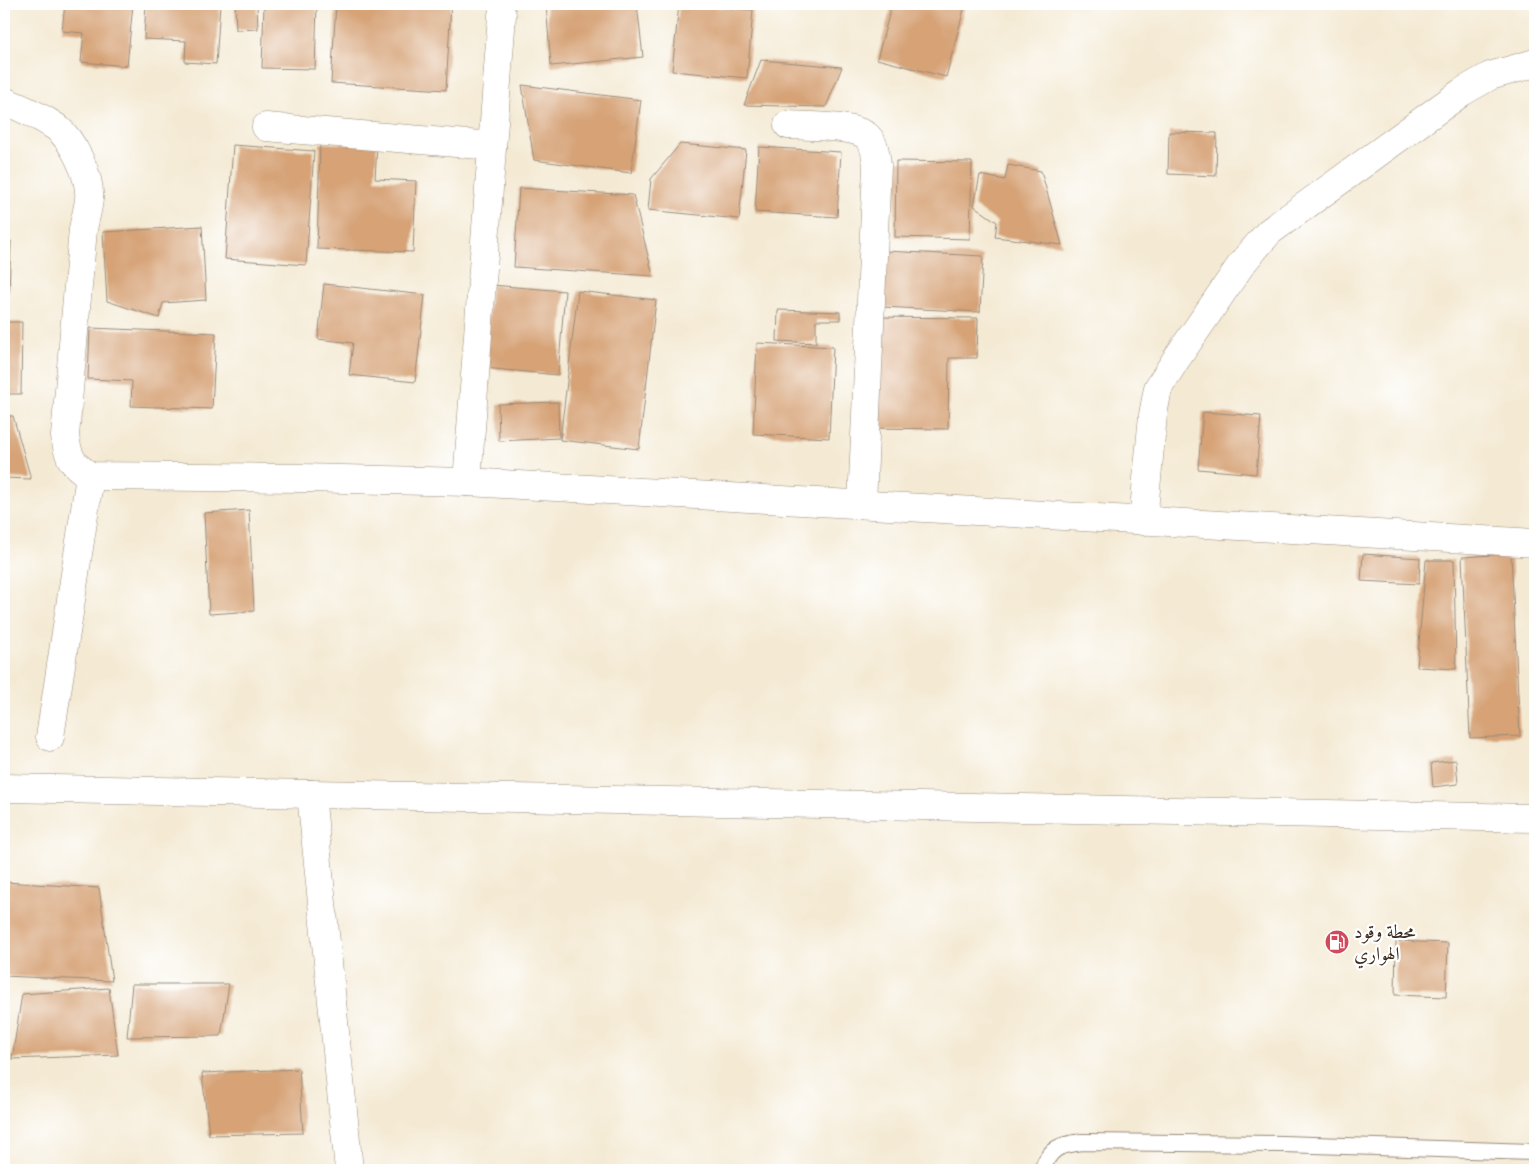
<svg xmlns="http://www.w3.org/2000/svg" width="1539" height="1174" font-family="'IM FELL Great Primer',Amiri,serif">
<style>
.building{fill:#d6a276}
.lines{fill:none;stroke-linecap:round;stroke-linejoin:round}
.service-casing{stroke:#988a79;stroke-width:18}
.minor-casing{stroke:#988a79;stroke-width:29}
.tertiary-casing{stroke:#988a79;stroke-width:29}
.service{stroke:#fff;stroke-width:16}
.minor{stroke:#fff;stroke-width:28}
.tertiary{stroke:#fff;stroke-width:28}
.labels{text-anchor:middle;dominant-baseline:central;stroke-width:4.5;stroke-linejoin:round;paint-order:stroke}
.poi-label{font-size:19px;fill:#3b2a1e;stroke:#fff;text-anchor:start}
</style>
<rect width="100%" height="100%" fill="#fff"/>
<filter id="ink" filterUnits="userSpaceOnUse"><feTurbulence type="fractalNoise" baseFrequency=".02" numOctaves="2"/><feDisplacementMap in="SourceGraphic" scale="10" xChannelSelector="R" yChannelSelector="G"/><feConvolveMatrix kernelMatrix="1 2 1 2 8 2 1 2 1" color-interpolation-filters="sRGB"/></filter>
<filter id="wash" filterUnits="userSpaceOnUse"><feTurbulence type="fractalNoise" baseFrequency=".0096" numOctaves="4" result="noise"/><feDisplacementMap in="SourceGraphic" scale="20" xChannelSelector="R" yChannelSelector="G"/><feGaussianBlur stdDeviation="1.12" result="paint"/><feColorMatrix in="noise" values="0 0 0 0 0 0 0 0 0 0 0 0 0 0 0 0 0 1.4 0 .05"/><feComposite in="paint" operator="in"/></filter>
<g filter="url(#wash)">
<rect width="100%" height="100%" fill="#f4ead4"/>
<g id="blocks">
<!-- building -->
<g class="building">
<polygon points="65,4 133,4 127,66 81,62 84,33 62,31"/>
<polygon points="146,4 220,4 216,64 185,62 186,41 144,39"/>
<polygon points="235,4 257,4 258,29 236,30"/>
<polygon points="264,4 317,4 315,69 262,68"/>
<polygon points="336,4 451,4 446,90 331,83"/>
<polygon points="546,4 637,4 643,57 551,66"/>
<polygon points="679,4 753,10 747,78 672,71"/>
<polygon points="892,4 965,5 946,77 877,59"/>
<polygon points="761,60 842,67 826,107 744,105"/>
<polygon points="522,85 641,100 631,173 534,160"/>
<polygon points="1169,132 1217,133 1216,176 1168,174"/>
<polygon points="320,143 377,145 375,179 416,181 413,252 317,249"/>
<polygon points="680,144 746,150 739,219 648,210 651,179"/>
<polygon points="233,145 314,151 306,265 225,259"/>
<polygon points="759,147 841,152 837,217 755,212"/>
<polygon points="896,161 972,162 970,239 895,237"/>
<polygon points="1008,165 1041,171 1062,245 995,237 997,222 974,206 980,175 1005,180"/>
<polygon points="519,188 633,195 653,276 514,267"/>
<polygon points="202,226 206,300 163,303 159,318 107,301 103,232"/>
<polygon points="4,241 11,241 9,291 4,291"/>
<polygon points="885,251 983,256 980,312 882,307"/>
<polygon points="324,284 425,295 415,382 349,375 353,343 318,339"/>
<polygon points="491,285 565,291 558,375 484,368"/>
<polygon points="578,291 656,300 639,449 560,440"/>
<polygon points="778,310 840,312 840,320 816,320 816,343 777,341"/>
<polygon points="872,317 978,318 977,358 949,358 948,429 870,428"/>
<polygon points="4,322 22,322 21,394 4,394"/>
<polygon points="90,328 216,333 212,409 131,406 132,381 88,379"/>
<polygon points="757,343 833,347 829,438 753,434"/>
<polygon points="558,402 559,438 499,441 498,404"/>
<polygon points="1203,412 1261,416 1256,474 1198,469"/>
<polygon points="4,416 13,416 31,479 4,478"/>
<polygon points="4,502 6,502 5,531 4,531"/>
<polygon points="249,510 254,611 209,614 204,513"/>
<polygon points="1363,554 1420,558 1419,584 1361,581"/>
<polygon points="1511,554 1520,736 1470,738 1462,557"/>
<polygon points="1426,560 1454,560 1456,669 1417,667"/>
<polygon points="1456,760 1458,784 1433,787 1431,763"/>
<polygon points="5,882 99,888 112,981 4,976"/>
<polygon points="1396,941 1448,943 1446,997 1395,995"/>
<polygon points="132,984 229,984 221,1036 127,1037"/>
<polygon points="109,988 118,1055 12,1059 22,994"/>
<polygon points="299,1069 303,1133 209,1135 202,1073"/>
</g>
</g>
</g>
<g filter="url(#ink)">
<use href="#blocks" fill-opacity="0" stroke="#988a79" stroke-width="1"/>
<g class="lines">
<defs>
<path id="service" d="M 1042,1170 C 1050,1147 1060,1145 1082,1142 L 1283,1144 L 1535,1152"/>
<g id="minor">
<path d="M 4,101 C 22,108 40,116 56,127 C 73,140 91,177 89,199 C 88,209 85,219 83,229 L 65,436 C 68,458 72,464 90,476 L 303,478 L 467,482 L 1535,543"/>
<path d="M 788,125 C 806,126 856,125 868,137 C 875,144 876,156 877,166 L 862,504"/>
<polyline points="266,127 492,146"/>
<polyline points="467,482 502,15"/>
<polyline points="1143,521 1153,415 1158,388 1177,358 1243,262 1269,232 1462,92 1490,76 1535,63"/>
<polyline points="50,737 90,476"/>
<polyline points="311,794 349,1170"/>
</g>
<polyline id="tertiary" points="4,788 1535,818"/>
</defs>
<!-- service casing -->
<use href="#service" class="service-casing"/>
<!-- minor casing -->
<use href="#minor" class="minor-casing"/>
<!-- tertiary casing -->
<use href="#tertiary" class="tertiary-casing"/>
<!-- service -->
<use href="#service" class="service"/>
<!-- minor -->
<use href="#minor" class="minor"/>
<!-- tertiary -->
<use href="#tertiary" class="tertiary"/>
</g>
</g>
<!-- icons -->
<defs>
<symbol id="fuel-disc" viewBox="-11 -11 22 22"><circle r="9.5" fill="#d1495b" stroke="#fff"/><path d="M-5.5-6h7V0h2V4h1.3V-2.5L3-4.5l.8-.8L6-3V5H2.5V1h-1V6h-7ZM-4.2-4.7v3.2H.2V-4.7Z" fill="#fff"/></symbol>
</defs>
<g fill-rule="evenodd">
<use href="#fuel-disc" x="1323" y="928" width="28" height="28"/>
</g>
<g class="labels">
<!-- poi labels -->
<g class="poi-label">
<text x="1354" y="931">محطة وقود<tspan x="1354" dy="22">الهواري</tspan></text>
</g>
</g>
<!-- margin -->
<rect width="1539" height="1174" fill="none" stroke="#fff" stroke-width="20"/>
</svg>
